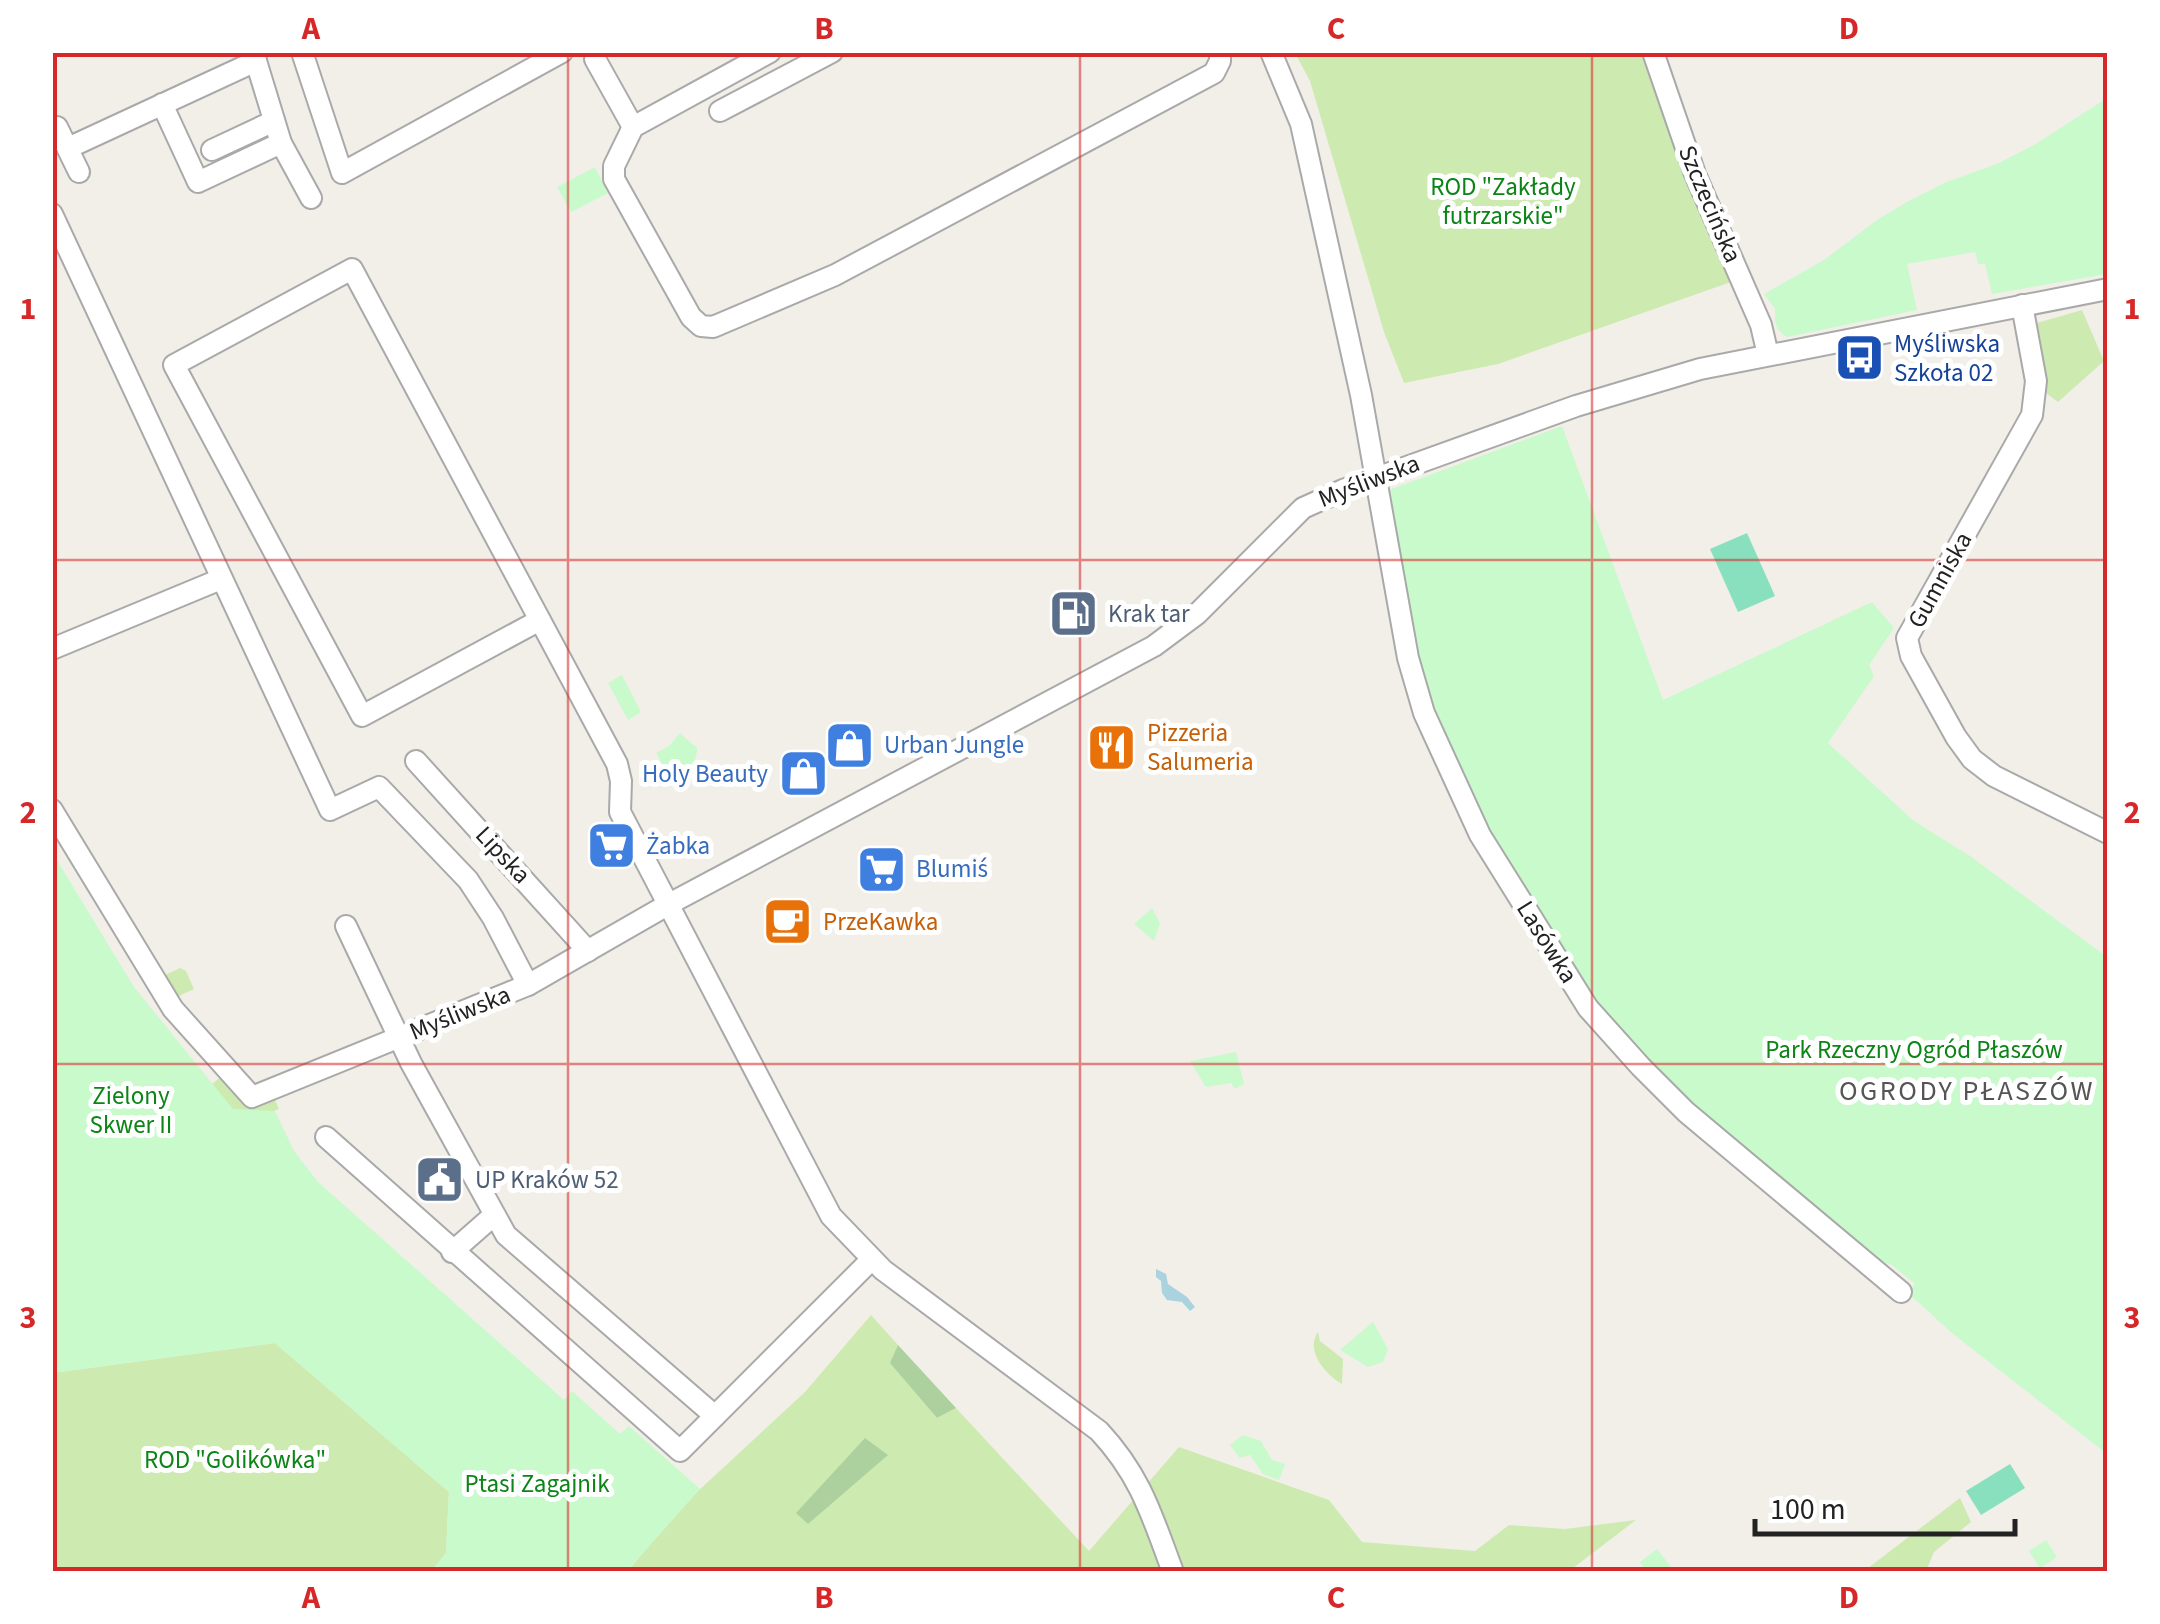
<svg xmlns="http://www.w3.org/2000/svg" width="2160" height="1624" font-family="'Source Sans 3',sans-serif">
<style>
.grass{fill:#cdebb0}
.forest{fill:#add19e}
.park{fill:#c8facc}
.pitch{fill:#88e0be}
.water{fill:#aad3df}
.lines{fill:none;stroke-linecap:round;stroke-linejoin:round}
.street-casing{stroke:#a9a9a9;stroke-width:24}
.street{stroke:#fff;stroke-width:20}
.grid{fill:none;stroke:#d62828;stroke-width:2.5;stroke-opacity:0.55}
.labels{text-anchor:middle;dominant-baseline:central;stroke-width:10;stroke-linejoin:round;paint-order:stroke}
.park-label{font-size:25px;fill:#0c8416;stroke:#fff}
.street-label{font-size:25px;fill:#222;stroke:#fff}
.transit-label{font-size:25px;fill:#164399;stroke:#fff;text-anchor:start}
.service-label{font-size:25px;fill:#4e5e75;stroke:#fff;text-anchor:start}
.food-label{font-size:25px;fill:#c56008;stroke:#fff;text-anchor:start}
.shop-label{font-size:25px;fill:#366cbe;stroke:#fff;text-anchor:start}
.neighbourhood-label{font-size:28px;letter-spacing:2.5px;fill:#555;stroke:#fff}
.neatline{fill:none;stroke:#d62828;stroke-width:4}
.grid-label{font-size:32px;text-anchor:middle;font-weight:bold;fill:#d62828}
</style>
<rect width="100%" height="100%" fill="#f2efe9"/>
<!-- grass -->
<g class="grass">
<polygon points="1295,53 1641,53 1662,114 1731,282 1498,364 1404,383 1384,332 1310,81"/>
<polygon points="2082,310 2104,361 2058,402 2046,393 2047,377 2037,323"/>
<polygon points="180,968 186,971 194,989 177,997 163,976"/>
<polygon points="186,1054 212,1084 222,1076 274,1098 279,1109 232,1127"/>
<polygon points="871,1315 898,1345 891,1363 937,1418 956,1408 1089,1551 1179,1447 1329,1500 1362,1542 1475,1551 1509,1525 1565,1529 1636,1520 1569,1571 627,1572 683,1505 805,1392"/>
<path d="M 1318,1332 L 1320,1341 L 1343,1359 L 1342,1384 C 1325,1374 1305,1351 1318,1332 Z"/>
<polygon points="275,1343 449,1492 446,1553 431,1572 53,1571 52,1373"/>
<polygon points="1960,1498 1971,1522 1934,1552 1926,1571 1864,1571"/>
</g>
<!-- forest -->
<g class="forest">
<polygon points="898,1345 956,1408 937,1418 890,1363"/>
<polygon points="865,1438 888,1455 808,1524 796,1513"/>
</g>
<!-- park -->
<g class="park">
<path d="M 2107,98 L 2107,274 L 1992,294 L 1985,264 L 1978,264 L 1975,252 L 1907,264 L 1917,310 L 1787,337 C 1774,329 1775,322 1775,309 L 1764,294 L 1824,260 L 1877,220 L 1907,202 L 1944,183 L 1999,163 L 2034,145 Z"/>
<polygon points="595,167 608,193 571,212 557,187"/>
<polygon points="1562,426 1663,700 1872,602 1894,628 1869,665 1874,676 1828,743 1914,821 1970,856 2107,957 2107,1454 1953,1334 1908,1293 1915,1284 1892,1265 1870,1258 1687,1111 1590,1007 1481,834 1410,657 1381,493"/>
<polygon points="622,675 641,712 628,720 608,683"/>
<path d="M 680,733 C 703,756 698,737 693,772 L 673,784 L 656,753 L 669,746 Z"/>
<polygon points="52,852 134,987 233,1109 275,1111 294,1151 318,1182 564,1400 572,1391 620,1434 629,1426 700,1489 627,1571 431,1571 446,1553 449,1492 275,1343 53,1373"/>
<polygon points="1152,908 1160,923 1154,941 1134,924"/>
<polygon points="1236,1052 1244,1084 1235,1089 1231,1083 1206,1087 1190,1061"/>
<polygon points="1373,1322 1388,1349 1383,1362 1368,1367 1340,1350"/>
<polygon points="1243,1435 1261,1441 1272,1460 1285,1464 1279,1480 1263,1474 1250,1455 1240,1458 1230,1445"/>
<polygon points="2046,1540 2057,1557 2040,1568 2029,1551"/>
<polygon points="1657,1549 1674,1571 1647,1571 1640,1562"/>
</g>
<!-- pitch -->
<g class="pitch">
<polygon points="1747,533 1775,596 1738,612 1710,549"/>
<polygon points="2010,1464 2025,1488 1981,1515 1966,1491"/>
</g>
<!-- water -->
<polygon class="water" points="1156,1269 1166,1274 1168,1284 1187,1297 1195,1307 1190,1311 1182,1302 1167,1300 1162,1293 1161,1281 1156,1277"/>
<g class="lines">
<defs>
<g id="street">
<polyline points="302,52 342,173 562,52"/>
<polyline points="770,52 633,127 614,166 614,179 691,317 701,326 713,327 835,275 1214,73 1220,61 1220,52"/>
<polyline points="1271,52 1301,124 1361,395 1408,658 1424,713 1480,835 1588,1008 1641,1067 1686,1112 1901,1292"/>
<polyline points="1653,52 1695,174 1761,325 1768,355"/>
<polyline points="595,59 633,127"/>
<polyline points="256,61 281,143 311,198"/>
<polyline points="162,104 198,182 281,143"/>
<polyline points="720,111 832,52"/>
<polyline points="57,127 79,172"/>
<polyline points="68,148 256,61 253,52"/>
<polyline points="212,150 274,121"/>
<polyline points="52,214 330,810 379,787 468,880 493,918 528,985"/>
<polyline points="2022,305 2036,381 2032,415 1907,638 1911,656 1956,737 1972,759 1994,776 2108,833"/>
<path d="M 540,620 L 362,716 L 174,365 L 352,269 L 617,764 L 621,781 L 620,812 L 831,1216 L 883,1270 L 1099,1431 C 1141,1476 1152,1516 1173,1572"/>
<polyline points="52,649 221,579"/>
<polyline points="416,761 588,951"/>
<polyline points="52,810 173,1009 252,1097 528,985 669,904 1154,646 1197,614 1303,508 1343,490 1576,406 1700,369 2108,289"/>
<polyline points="346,926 411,1063 506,1235 715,1416"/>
<polyline points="326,1137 680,1451 871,1260"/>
<polyline points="452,1252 493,1216"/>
</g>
</defs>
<!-- street casing -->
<use href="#street" class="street-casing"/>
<!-- street -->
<use href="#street" class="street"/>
</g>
<!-- grid -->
<path class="grid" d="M 568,52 L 568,1572M 1080,52 L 1080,1572M 1592,52 L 1592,1572M 52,560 L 2108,560M 52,1064 L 2108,1064"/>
<!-- icons -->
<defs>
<symbol id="bus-square" viewBox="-11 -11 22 22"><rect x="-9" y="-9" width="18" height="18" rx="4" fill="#1a4fb4" stroke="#fff"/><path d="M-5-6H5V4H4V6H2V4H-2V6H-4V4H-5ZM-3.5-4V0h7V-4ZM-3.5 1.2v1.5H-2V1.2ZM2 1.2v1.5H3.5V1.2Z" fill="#fff"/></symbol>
<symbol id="fuel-square" viewBox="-11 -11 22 22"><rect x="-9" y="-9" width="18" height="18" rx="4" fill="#5c6f8a" stroke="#fff"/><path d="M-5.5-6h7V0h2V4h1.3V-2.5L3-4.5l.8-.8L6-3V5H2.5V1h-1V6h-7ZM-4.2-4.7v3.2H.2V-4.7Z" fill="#fff"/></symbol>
<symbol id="shop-square" viewBox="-11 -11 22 22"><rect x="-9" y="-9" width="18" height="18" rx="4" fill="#3f7fe0" stroke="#fff"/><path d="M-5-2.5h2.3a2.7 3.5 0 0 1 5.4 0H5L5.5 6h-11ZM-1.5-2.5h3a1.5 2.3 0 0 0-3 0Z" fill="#fff"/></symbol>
<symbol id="restaurant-square" viewBox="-11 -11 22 22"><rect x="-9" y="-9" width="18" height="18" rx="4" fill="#e8710a" stroke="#fff"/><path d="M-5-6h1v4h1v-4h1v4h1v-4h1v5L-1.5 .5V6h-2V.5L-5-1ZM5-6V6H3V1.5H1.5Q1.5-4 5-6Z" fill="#fff"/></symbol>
<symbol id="supermarket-square" viewBox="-11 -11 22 22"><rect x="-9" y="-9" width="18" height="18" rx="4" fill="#3f7fe0" stroke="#fff"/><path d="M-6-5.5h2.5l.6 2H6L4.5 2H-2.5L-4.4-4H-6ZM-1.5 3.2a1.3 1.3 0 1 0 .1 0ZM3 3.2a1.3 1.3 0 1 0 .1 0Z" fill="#fff"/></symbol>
<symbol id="cafe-square" viewBox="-11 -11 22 22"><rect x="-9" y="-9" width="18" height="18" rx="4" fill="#e8710a" stroke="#fff"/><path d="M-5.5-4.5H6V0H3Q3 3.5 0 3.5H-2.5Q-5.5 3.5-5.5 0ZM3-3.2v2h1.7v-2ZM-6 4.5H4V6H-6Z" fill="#fff"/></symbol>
<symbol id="civic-square" viewBox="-11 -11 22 22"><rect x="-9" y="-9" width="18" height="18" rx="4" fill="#5c6f8a" stroke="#fff"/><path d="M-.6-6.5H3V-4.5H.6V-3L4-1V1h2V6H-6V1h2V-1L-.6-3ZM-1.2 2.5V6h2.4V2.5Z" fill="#fff"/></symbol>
</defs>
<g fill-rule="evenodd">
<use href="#bus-square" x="1832" y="330" width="55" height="55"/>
<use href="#fuel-square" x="1046" y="586" width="55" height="55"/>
<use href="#shop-square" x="822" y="718" width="55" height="55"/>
<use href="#restaurant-square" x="1084" y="720" width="55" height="55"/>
<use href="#shop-square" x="776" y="746" width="55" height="55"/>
<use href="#supermarket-square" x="584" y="818" width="55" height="55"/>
<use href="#supermarket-square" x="854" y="842" width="55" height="55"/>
<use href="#cafe-square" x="760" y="894" width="55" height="55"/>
<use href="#civic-square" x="412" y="1152" width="55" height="55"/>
</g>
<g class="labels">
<!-- park labels -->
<g class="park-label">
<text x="1503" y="187">ROD "Zakłady<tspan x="1503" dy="29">futrzarskie"</tspan></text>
<text x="1914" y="1050">Park Rzeczny Ogród Płaszów</text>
<text x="131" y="1096">Zielony<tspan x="131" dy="29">Skwer II</tspan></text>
<text x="235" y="1460">ROD "Golikówka"</text>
<text x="537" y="1484">Ptasi Zagajnik</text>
</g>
<!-- street labels -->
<g class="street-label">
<text transform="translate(1710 204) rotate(67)">Szczecińska</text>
<text transform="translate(1369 481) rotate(-21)">Myśliwska</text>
<text transform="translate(1940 580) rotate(-61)">Gumniska</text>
<text transform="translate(503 855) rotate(47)">Lipska</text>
<text transform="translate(1547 942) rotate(58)">Lasówka</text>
<text transform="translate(460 1013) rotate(-22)">Myśliwska</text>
</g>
<!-- transit labels -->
<g class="transit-label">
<text x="1894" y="344">Myśliwska<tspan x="1894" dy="29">Szkoła 02</tspan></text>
</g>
<!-- service labels -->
<g class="service-label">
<text x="1108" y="614">Krak tar</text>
<text x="475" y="1180">UP Kraków 52</text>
</g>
<!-- food labels -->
<g class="food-label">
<text x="1147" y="733">Pizzeria<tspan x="1147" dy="29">Salumeria</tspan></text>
<text x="823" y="922">PrzeKawka</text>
</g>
<!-- shop labels -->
<g class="shop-label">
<text x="884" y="745">Urban Jungle</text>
<text x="768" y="774" text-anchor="end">Holy Beauty</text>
<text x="646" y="846">Żabka</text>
<text x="916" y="869">Blumiś</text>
</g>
<!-- neighbourhood labels -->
<g class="neighbourhood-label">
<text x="1967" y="1091">OGRODY PŁASZÓW</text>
</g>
</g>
<!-- border -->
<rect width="2160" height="1624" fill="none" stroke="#ffffff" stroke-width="110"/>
<!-- scale -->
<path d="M1755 1519v15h260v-15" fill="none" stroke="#222222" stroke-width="5"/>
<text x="1770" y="1519" font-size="30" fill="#222222" stroke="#ffffff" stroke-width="8" paint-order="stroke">100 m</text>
<rect x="55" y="55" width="2050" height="1514" class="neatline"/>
<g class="grid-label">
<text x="311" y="39">A</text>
<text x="824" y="39">B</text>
<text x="1336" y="39">C</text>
<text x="1849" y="39">D</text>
<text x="28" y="319">1</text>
<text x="2132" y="319">1</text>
<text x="28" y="823">2</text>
<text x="2132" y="823">2</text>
<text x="28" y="1328">3</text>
<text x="2132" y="1328">3</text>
<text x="311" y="1608">A</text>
<text x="824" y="1608">B</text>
<text x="1336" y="1608">C</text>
<text x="1849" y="1608">D</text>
</g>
</svg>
